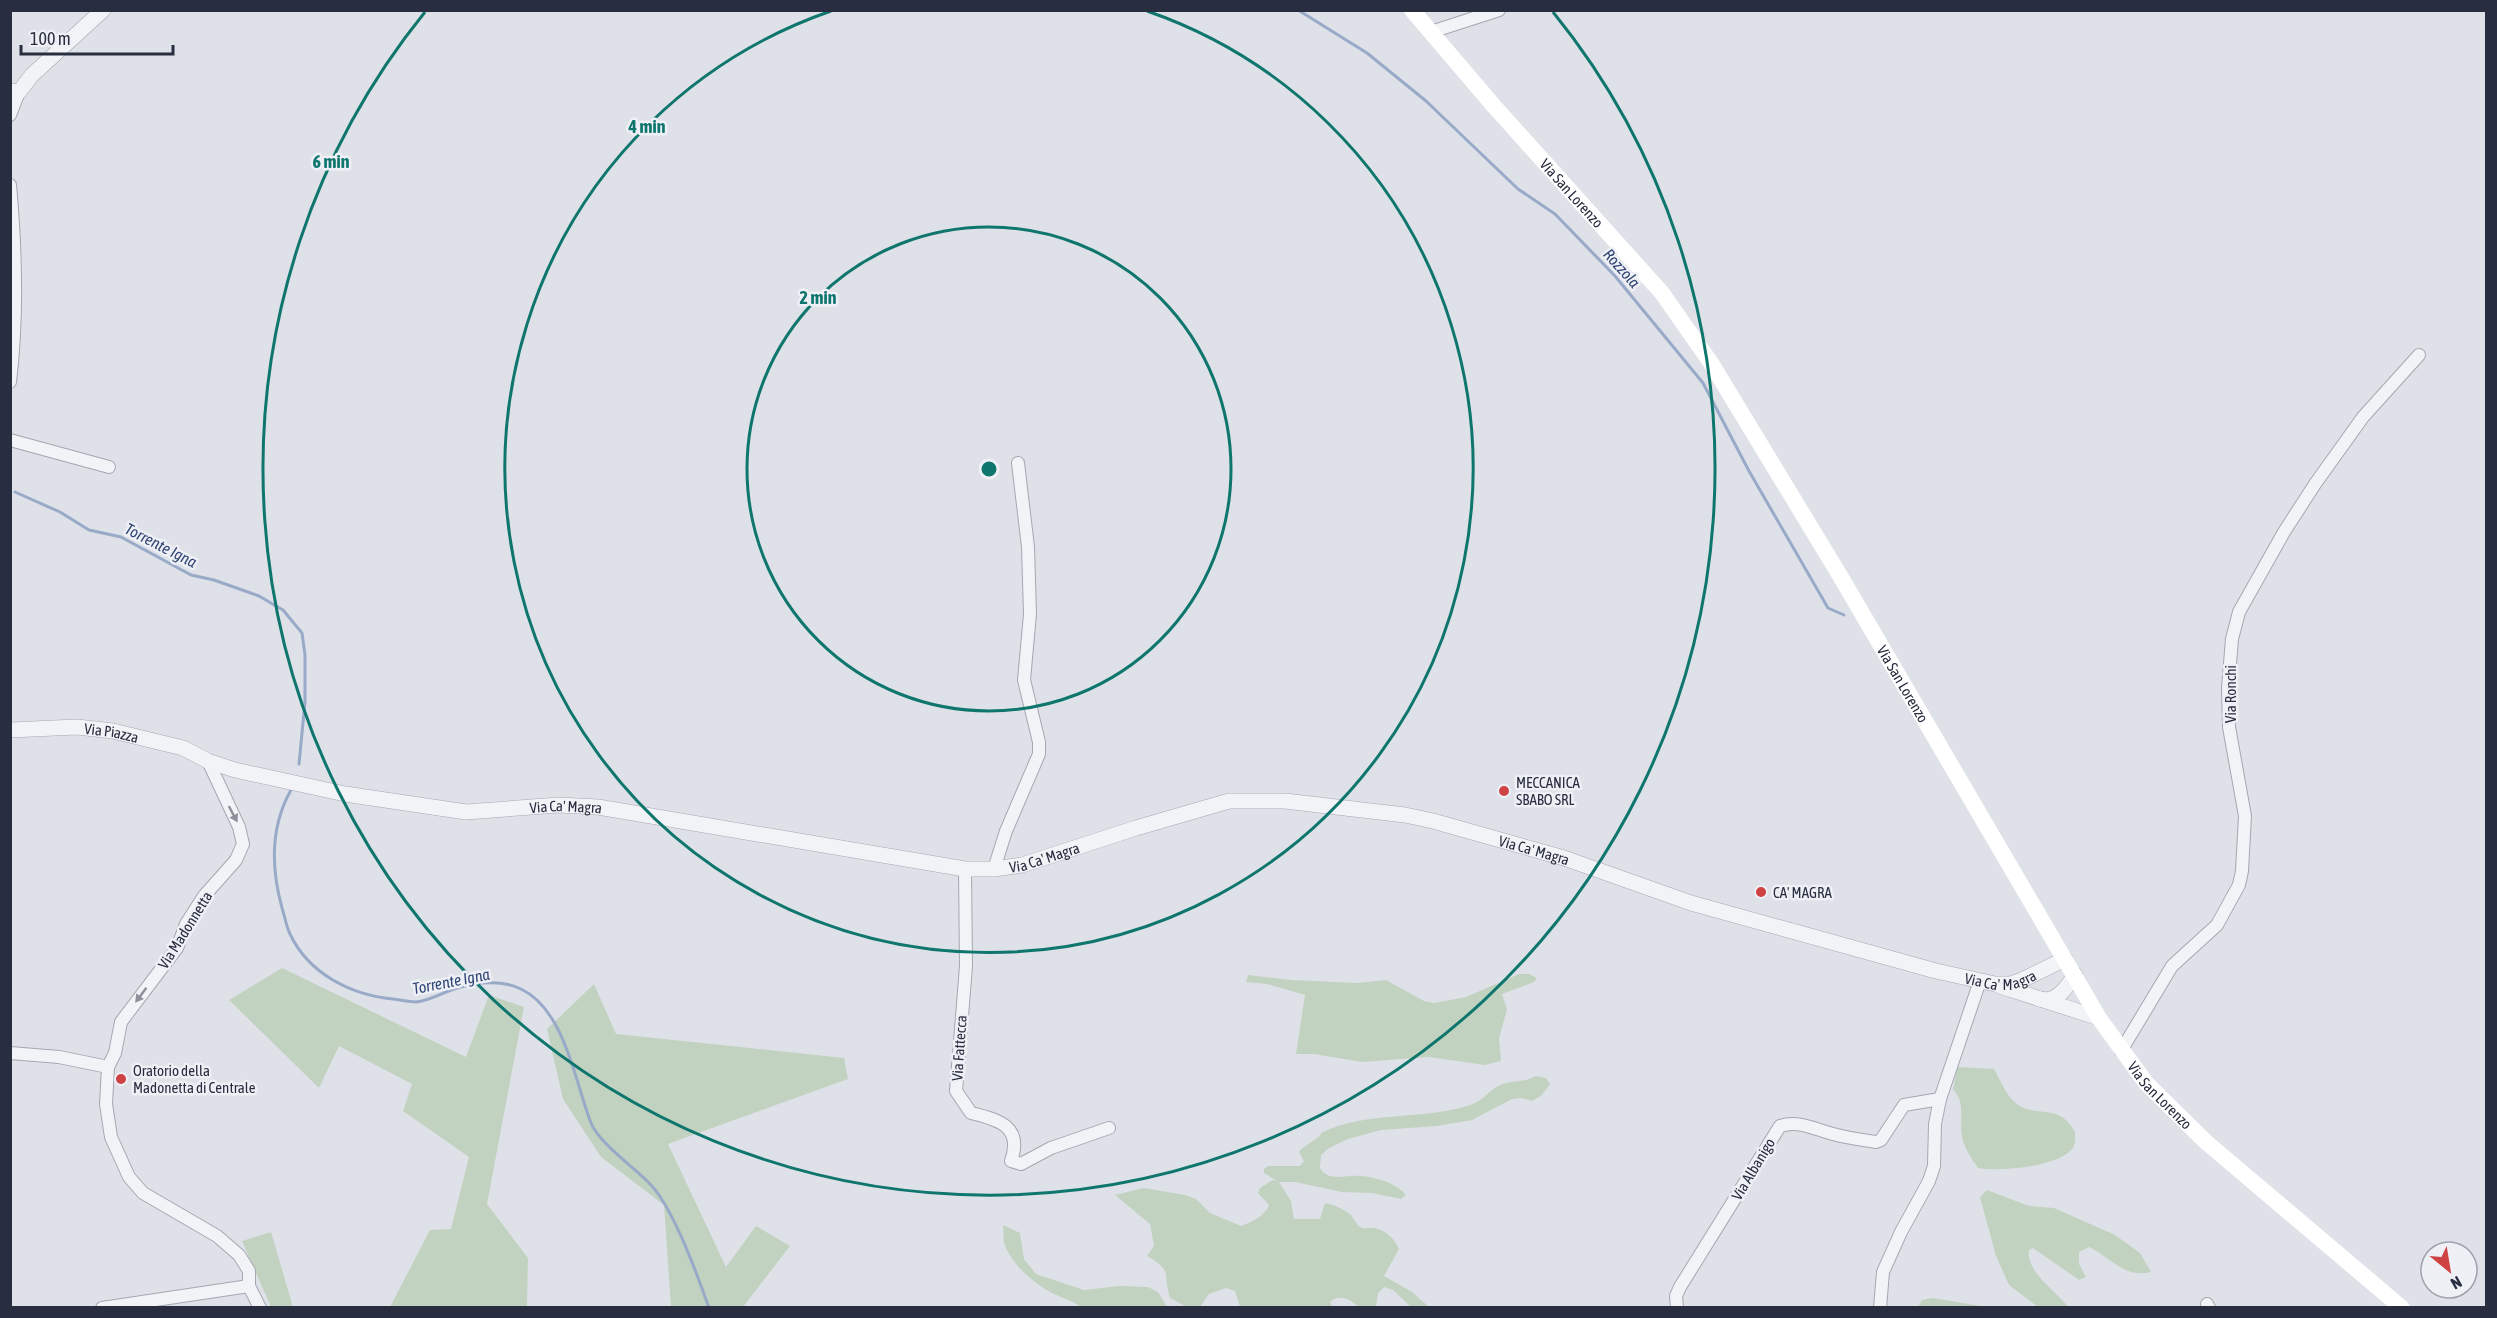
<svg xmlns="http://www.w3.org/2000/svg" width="2497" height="1318" font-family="'Asap Condensed',sans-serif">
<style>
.green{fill:#c2d2c0}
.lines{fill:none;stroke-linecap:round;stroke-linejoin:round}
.stream{stroke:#99aac9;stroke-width:3}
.minor-casing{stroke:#a4a7b2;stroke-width:14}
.tertiary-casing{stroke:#a4a7b2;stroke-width:16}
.minor{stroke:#f2f3f7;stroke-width:12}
.tertiary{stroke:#f2f3f7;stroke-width:15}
.secondary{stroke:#fff;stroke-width:16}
.oneway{fill:#8d909b}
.ring{fill:none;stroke:#0f766e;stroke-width:3}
.poi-dot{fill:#cf4243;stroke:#eef0f6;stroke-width:2}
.labels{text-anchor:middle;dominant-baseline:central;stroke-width:5;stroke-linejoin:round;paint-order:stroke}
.street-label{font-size:15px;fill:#282d3f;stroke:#eef0f6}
.poi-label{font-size:15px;fill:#282d3f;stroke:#eef0f6;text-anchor:start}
.water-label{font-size:16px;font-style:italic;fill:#314674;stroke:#eef0f6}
.centre{fill:#0f766e;stroke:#eef0f6;stroke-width:3}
.ring-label{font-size:18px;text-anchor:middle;font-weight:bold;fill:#0f766e;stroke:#eef0f6;stroke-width:5;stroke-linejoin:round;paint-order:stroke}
</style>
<rect width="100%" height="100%" fill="#dfe1e8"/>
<!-- green -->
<g class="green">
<polygon points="282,968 466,1057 489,995 524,1007 487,1204 528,1258 527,1307 390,1307 430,1230 451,1229 469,1157 403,1111 412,1084 339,1046 319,1088 229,1000"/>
<polygon points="1519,974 1529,974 1537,978 1534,982 1502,994 1507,1010 1499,1038 1501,1061 1485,1065 1429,1057 1362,1062 1314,1054 1296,1054 1305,995 1267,984 1246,982 1248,975 1291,980 1358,983 1386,980 1424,1001 1434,1003 1466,997"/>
<polygon points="594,984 616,1034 844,1058 848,1079 668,1144 726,1267 756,1226 790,1246 743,1307 671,1307 664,1205 601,1157 563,1099 547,1029"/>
<path d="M 1957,1067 L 1994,1069 C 2001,1081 2008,1101 2022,1107 C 2043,1117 2059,1104 2075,1132 C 2075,1139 2076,1145 2071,1150 C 2056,1167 1999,1172 1978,1168 C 1971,1158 1965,1149 1962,1137 C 1959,1121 1966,1101 1953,1090 Z"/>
<path d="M 1535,1076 L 1546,1078 L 1550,1084 L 1542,1095 L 1532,1101 L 1521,1098 L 1512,1099 L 1472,1120 L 1437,1126 L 1381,1130 L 1348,1139 L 1329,1148 L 1321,1155 L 1320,1168 C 1329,1183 1347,1174 1361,1176 C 1375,1177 1397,1183 1406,1195 L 1401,1199 L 1372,1193 L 1342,1192 L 1295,1182 L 1279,1182 L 1291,1201 L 1294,1219 L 1320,1219 L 1325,1203 C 1334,1205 1344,1209 1351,1215 C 1354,1219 1356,1224 1360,1227 C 1365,1230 1369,1227 1374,1228 C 1386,1230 1395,1239 1399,1249 L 1384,1276 L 1412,1292 L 1429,1307 L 1411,1307 L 1393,1290 L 1384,1287 L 1378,1293 L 1376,1307 L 1358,1307 C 1350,1299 1343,1295 1332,1300 L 1330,1303 L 1333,1307 L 1240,1307 L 1235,1291 L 1226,1288 L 1209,1294 L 1200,1307 L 1187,1307 L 1170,1298 C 1162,1272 1174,1272 1147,1256 L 1154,1246 L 1150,1224 L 1115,1195 L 1144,1188 L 1185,1195 L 1196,1199 L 1210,1213 L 1241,1226 C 1252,1222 1265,1216 1269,1205 L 1258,1193 L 1260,1188 L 1273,1180 L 1277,1181 L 1264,1173 L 1264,1169 L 1268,1166 L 1300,1166 L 1304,1161 L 1299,1152 L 1301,1149 L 1320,1136 L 1321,1133 C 1368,1110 1421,1121 1470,1105 C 1482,1102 1489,1090 1500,1085 C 1512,1080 1526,1083 1535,1076 Z"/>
<path d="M 1987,1190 L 2029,1206 L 2054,1208 L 2115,1235 L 2140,1253 L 2151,1272 C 2125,1279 2110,1257 2089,1247 L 2079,1252 L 2079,1264 L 2086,1277 L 2079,1280 L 2033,1248 L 2029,1250 C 2026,1273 2056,1290 2068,1307 L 2038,1307 L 2009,1285 L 1996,1256 L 1980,1197 Z"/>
<path d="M 1003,1225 L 1020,1233 L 1024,1259 L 1036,1274 L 1084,1290 L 1120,1286 L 1148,1287 L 1158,1292 L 1167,1307 L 1081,1307 C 1071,1300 1062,1298 1052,1293 C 1033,1283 1011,1264 1004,1243 C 1003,1238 1004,1230 1003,1225 Z"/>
<polygon points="271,1232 293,1307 271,1307 242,1241"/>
<polygon points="1933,1298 1987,1307 1918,1307 1922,1300"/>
</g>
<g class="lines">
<!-- stream -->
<g class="stream">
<polyline points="1298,10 1367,53 1426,101 1518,189 1555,214 1615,276 1703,383 1749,471 1828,608 1844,615"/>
<polyline points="15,492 60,512 89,530 121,537 191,575 214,580 259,596 283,610 302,633 305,655 305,702 299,764"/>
<path d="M 291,790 C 270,827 271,868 282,908 C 285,917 286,926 290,934 C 309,974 351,995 393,999 C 401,1000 409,1002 416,1002 C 427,1001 436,996 446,992 C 468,983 499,978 521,989 C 565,1010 575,1082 591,1123 C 599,1143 635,1168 651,1185 C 674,1210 697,1274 709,1308"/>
</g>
<defs>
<g id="minor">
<polyline points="1431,32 1499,10"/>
<polyline points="10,115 19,92"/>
<path d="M 10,185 C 16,251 18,316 10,382"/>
<polyline points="10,440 109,467"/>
<polyline points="208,761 239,827 243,844 236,860 204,896 186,924 177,948 121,1022 115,1053 108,1067 106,1104 111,1137 129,1177 143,1193 217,1236 239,1255 249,1271 249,1286 260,1308"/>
<path d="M 965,869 L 966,966 L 956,1091 L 971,1113 C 1000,1120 1023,1127 1011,1161 L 1021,1164 L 1051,1148 L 1109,1128"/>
<polyline points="994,869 1006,831 1039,754 1039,742 1024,680 1030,614 1028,547 1018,463"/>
<polyline points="2121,1051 2172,966 2217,925 2239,885 2242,871 2245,816 2229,727 2228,688 2232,639 2239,612 2284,532 2315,484 2363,417 2419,355"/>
<polyline points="10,1053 59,1057 108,1067"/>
<polyline points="2207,1304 2209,1308"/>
<polyline points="102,1308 249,1286"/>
<path d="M 1677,1308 L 1676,1296 L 1680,1287 L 1780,1126 C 1799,1120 1814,1129 1833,1134 C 1847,1138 1862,1140 1876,1142 L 1881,1140 L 1904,1105 L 1940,1099"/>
<polyline points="1880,1308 1883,1272 1901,1232 1929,1181 1934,1166 1935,1124 1940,1099 1980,981"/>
</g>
<g id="tertiary">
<polyline points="10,91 19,92 32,75 103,10"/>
<path id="s1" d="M 10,730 L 77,727 L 113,731 L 183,748 L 208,761 L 235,770 L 345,794 L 466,812 L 558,805 L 598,807 L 965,869 L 994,869 L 1022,865 L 1136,828 L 1229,801 L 1285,801 L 1405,815 L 1433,821 L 1564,858 L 1691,903 L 1936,971 L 1995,984 L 2010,984 L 2022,980 L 2065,959"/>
<polyline points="2000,986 2099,1018"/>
<path d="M 2040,999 C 2056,1004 2067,987 2075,975"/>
</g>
</defs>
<!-- minor casing -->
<use href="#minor" class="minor-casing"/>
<!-- tertiary casing -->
<use href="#tertiary" class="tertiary-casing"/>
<!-- minor -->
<use href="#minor" class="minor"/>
<!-- tertiary -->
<use href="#tertiary" class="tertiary"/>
<!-- secondary -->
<path class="secondary" id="s2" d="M 1412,10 L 1493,105 L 1662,293 L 1711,363 L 1839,574 L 2099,1018 L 2146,1083 L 2206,1142 L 2402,1308"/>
</g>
<!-- one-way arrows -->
<defs><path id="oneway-solid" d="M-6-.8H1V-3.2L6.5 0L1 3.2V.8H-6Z" transform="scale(1.5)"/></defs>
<g class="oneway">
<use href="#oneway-solid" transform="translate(233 814) rotate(62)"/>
<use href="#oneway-solid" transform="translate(141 995) rotate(127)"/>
</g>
<!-- distance rings -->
<g class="ring">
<circle cx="989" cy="469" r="242"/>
<path d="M1147 11A484 484 0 1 1 831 11"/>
<path d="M1553 12A726 726 0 1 1 425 12"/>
</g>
<!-- markers -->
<g class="poi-dot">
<circle cx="1504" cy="791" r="6"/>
<circle cx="1761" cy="892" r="6"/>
<circle cx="121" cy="1079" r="6"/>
</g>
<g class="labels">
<!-- street labels -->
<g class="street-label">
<text stroke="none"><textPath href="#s2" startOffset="243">Via San Lorenzo</textPath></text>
<text stroke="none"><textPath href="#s2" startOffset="837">Via San Lorenzo</textPath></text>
<text transform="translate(2230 694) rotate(-90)">Via Ronchi</text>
<text stroke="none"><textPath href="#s1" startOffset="102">Via Piazza</textPath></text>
<text stroke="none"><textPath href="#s1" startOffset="567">Via Ca' Magra</textPath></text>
<text stroke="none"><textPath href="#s1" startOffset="1556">Via Ca' Magra</textPath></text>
<text stroke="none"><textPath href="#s1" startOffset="1052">Via Ca' Magra</textPath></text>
<text transform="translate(185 930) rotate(-58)">Via Madonnetta</text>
<text stroke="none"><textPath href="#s1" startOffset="2042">Via Ca' Magra</textPath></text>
<text transform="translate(959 1048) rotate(-86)">Via Fattecca</text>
<text stroke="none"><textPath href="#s2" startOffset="1323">Via San Lorenzo</textPath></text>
<text transform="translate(1753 1169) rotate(-59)">Via Albanigo</text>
</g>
<!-- poi labels -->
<g class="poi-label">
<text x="1516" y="782">MECCANICA<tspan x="1516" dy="17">SBABO SRL</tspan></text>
<text x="1773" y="892">CA' MAGRA</text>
<text x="133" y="1070">Oratorio della<tspan x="133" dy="17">Madonetta di Centrale</tspan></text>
</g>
<!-- water labels -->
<g class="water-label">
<text transform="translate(1622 268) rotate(48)">Rozzola</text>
<text transform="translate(161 545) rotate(27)">Torrente Igna</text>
<text transform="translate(451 981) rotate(-11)">Torrente Igna</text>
</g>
</g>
<circle cx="989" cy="469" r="9" class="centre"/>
<g class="ring-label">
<text x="647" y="133">4 min</text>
<text x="331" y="168">6 min</text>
<text x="818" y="304">2 min</text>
</g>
<!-- border -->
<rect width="2497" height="1318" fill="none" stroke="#282d3f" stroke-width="24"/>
<!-- north arrow -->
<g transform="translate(2449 1270) rotate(150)"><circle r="28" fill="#eef0f6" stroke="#9fa2ad" stroke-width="1.5"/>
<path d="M0-4.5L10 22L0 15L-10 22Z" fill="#cf4243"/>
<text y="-9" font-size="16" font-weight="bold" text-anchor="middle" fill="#282d3f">N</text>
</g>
<!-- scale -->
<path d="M21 45v9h152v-9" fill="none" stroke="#282d3f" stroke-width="3"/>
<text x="30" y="45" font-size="18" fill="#282d3f" stroke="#eef0f6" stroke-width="4.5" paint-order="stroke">100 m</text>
</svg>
